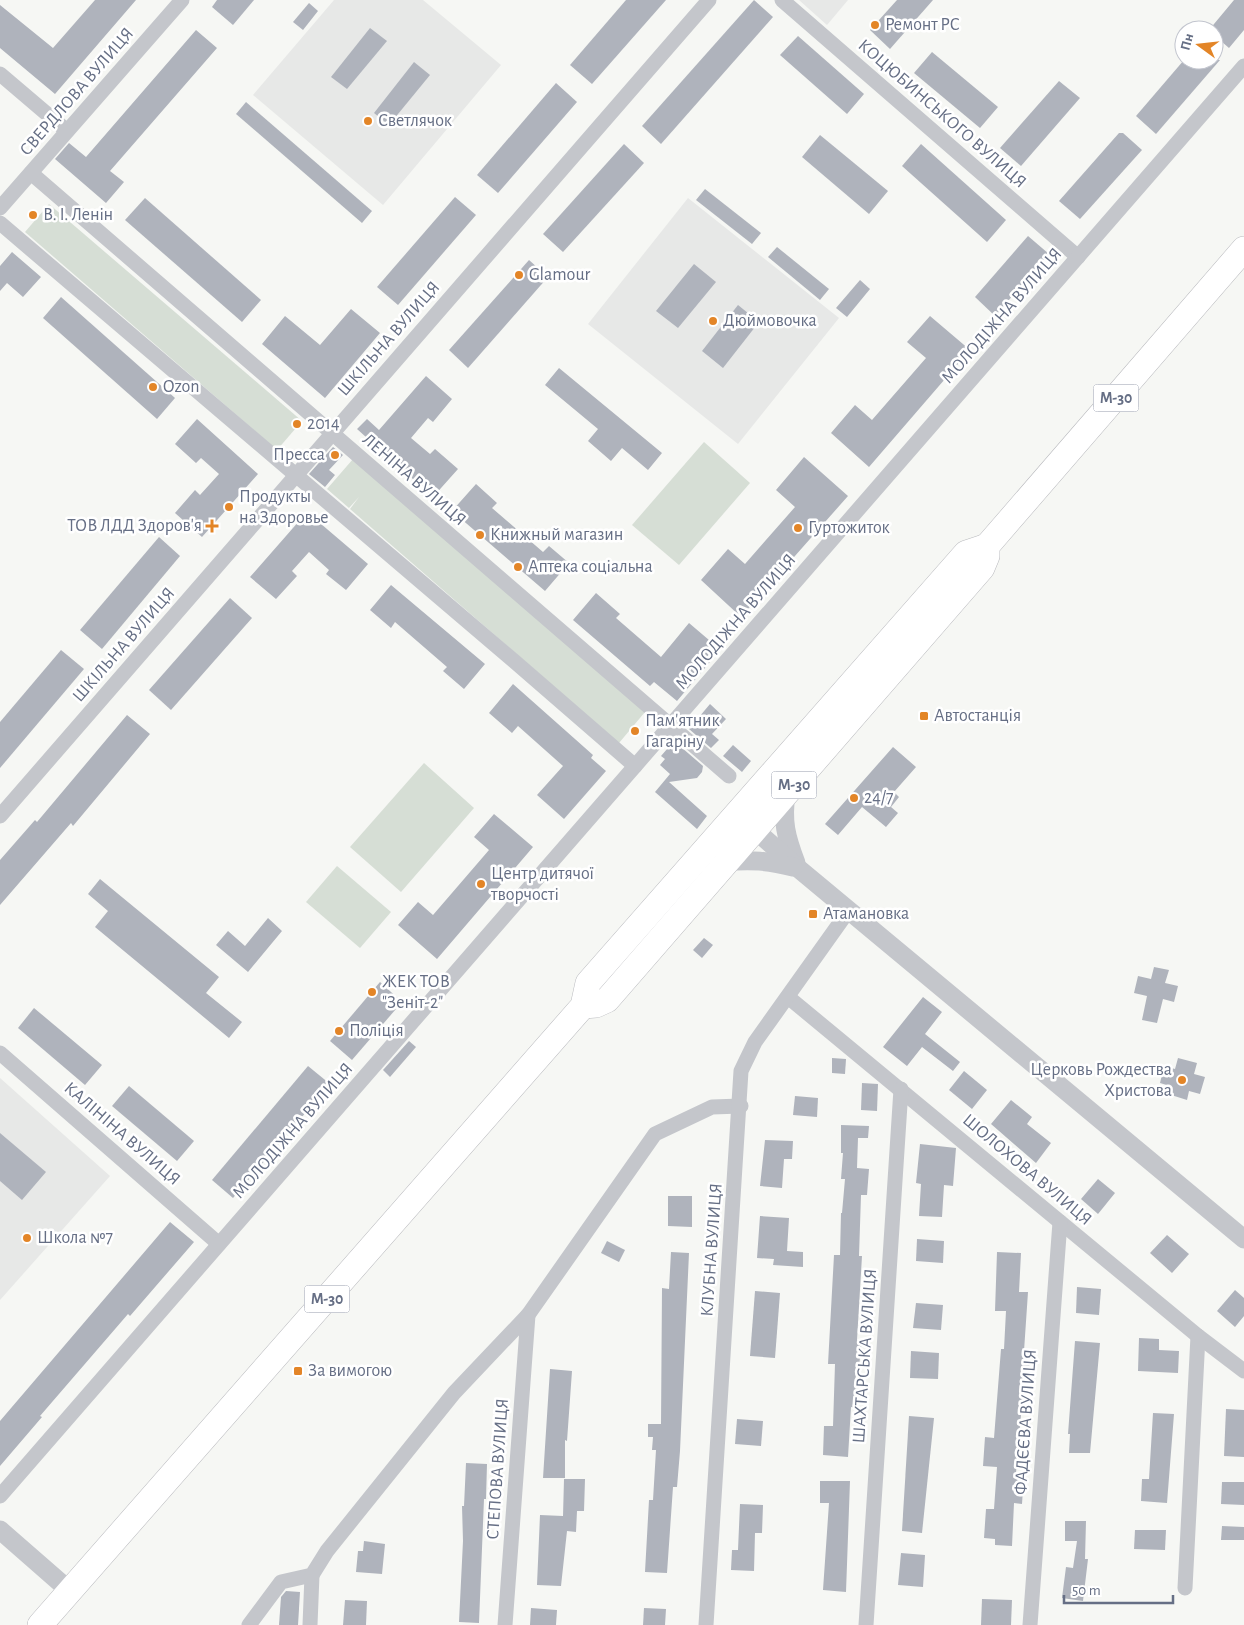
<svg xmlns="http://www.w3.org/2000/svg" width="1244" height="1625" font-family="'Alegreya Sans',sans-serif">
<style>
.built{fill:#e7e8e7}
.green{fill:#d6ded5}
.building{fill:#afb3bc}
.lines{fill:none;stroke-linecap:round;stroke-linejoin:round}
.trunk-casing{stroke:#b9babe;stroke-width:26}
.minor{stroke:#c4c6cb;stroke-width:15}
.tertiary{stroke:#c4c6cb;stroke-width:19}
.trunk{stroke:#fff;stroke-width:25}
.poi-dot{fill:#e38527;stroke:#fff;stroke-width:2}
.labels{text-anchor:middle;dominant-baseline:central;stroke-width:5;stroke-linejoin:round;paint-order:stroke}
.shield{fill:#fff;stroke:#949aaa;stroke-width:1}
.shield-label{font-size:16px;font-weight:bold;fill:#666f85}
.poi-label{font-size:18px;fill:#666f85;stroke:#fff;text-anchor:start}
.street-label{font-size:18px;fill:#666f85;stroke:#fff}
</style>
<rect width="100%" height="100%" fill="#f6f7f4"/>
<!-- built -->
<g class="built">
<polygon points="334,0 423,0 501,65 383,205 253,95"/>
<polygon points="799,0 848,0 827,25"/>
<polygon points="688,198 839,318 738,444 588,324"/>
<polygon points="0,1078 110,1176 0,1300"/>
</g>
<!-- green -->
<g class="green">
<polygon points="49,204 302,421 277,450 25,232"/>
<polygon points="704,442 750,483 679,565 632,525"/>
<polygon points="353,459 645,712 619,743 350,509 359,497 349,508 327,489"/>
<polygon points="424,763 474,808 401,892 350,847"/>
<polygon points="337,866 391,912 360,948 306,902"/>
</g>
<!-- building -->
<g class="building">
<polygon points="95,0 136,0 55,94 0,48 0,5 53,48"/>
<polygon points="217,0 254,0 233,25 212,7"/>
<polygon points="626,0 666,0 592,84 570,65"/>
<polygon points="754,0 773,17 661,144 642,126"/>
<polygon points="897,0 933,0 890,49 870,30"/>
<polygon points="1234,0 1244,0 1244,30 1229,48 1214,35 1214,30 1209,30"/>
<polygon points="309,3 318,11 303,30 293,22"/>
<polygon points="370,28 387,41 347,89 331,77"/>
<polygon points="196,30 217,48 110,171 124,182 106,203 55,159 69,143 86,157"/>
<polygon points="798,36 864,94 847,114 780,55"/>
<polygon points="932,52 998,107 980,128 914,73"/>
<polygon points="1184,60 1220,60 1156,134 1136,116"/>
<polygon points="414,62 430,75 389,125 374,113"/>
<polygon points="1059,81 1080,98 1021,166 1000,148"/>
<polygon points="556,83 577,102 498,193 477,175"/>
<polygon points="246,102 372,211 362,223 236,114"/>
<polygon points="1119,133 1123,133 1142,150 1080,219 1059,201"/>
<polygon points="820,135 888,191 869,214 802,157"/>
<polygon points="624,144 644,163 563,252 543,234"/>
<polygon points="921,144 1006,220 987,242 902,166"/>
<polygon points="705,189 761,233 752,244 696,200"/>
<polygon points="455,197 476,215 398,305 377,287"/>
<polygon points="145,198 261,300 242,322 125,220"/>
<polygon points="1028,236 1049,254 995,316 975,297"/>
<polygon points="777,247 829,289 820,300 768,257"/>
<polygon points="12,252 41,277 23,297 7,283 0,291 0,266"/>
<polygon points="529,260 548,277 468,368 449,350"/>
<polygon points="694,264 716,282 678,328 656,311"/>
<polygon points="860,280 870,289 847,317 836,308"/>
<polygon points="61,297 175,398 157,419 43,318"/>
<polygon points="738,305 759,322 723,368 702,351"/>
<polygon points="351,309 380,333 325,398 262,344 285,316 320,345"/>
<polygon points="930,316 970,350 869,467 831,433 855,405 872,420 926,358 907,342"/>
<polygon points="559,368 662,453 648,470 622,448 611,461 588,441 598,429 545,385"/>
<polygon points="426,376 452,399 433,422 428,418 411,438 430,454 435,449 458,469 433,497 357,429 367,419 379,430"/>
<polygon points="197,419 258,474 202,537 175,513 195,490 200,495 219,474 201,458 196,463 175,444"/>
<polygon points="333,447 343,455 329,470 335,475 325,487 309,474"/>
<polygon points="804,457 848,496 741,617 701,580 728,549 745,564 795,507 776,490"/>
<polygon points="476,484 497,503 492,508 543,552 549,546 569,563 545,591 452,511"/>
<polygon points="307,512 368,564 346,590 326,574 329,570 309,552 292,571 297,576 276,599 250,577"/>
<polygon points="159,537 180,556 102,649 80,630"/>
<polygon points="391,585 485,664 464,689 443,671 447,667 395,622 391,628 370,610"/>
<polygon points="596,593 620,614 616,618 661,657 689,623 716,646 705,659 710,662 677,701 654,682 650,686 573,620"/>
<polygon points="230,598 252,618 171,710 149,690"/>
<polygon points="61,650 84,669 0,768 0,722"/>
<polygon points="513,684 593,755 591,758 606,771 564,819 537,795 563,766 518,726 512,733 489,713"/>
<polygon points="710,704 726,719 712,734 719,740 711,748 689,729"/>
<polygon points="127,715 150,734 73,826 71,823 0,905 0,860 35,820 37,822"/>
<polygon points="674,741 703,766 702,772 697,778 669,782 707,816 697,829 655,792 670,774 660,765 665,759 661,756"/>
<polygon points="733,745 751,761 742,772 723,756"/>
<polygon points="893,747 916,767 894,792 899,797 891,807 898,813 886,827 862,807 838,835 825,824"/>
<polygon points="494,814 533,847 437,959 398,925 418,902 433,915 489,850 474,837"/>
<polygon points="100,879 219,977 206,993 242,1022 229,1038 95,927 108,911 88,894"/>
<polygon points="268,918 282,931 248,972 216,945 228,931 245,946"/>
<polygon points="704,938 713,945 702,958 693,950"/>
<polygon points="1154,967 1169,970 1165,983 1178,986 1174,1002 1163,999 1157,1023 1142,1020 1147,996 1134,993 1138,976 1151,979"/>
<polygon points="380,982 402,1002 352,1060 330,1041"/>
<polygon points="923,997 942,1012 925,1034 960,1062 953,1071 922,1047 907,1066 883,1047"/>
<polygon points="34,1008 102,1065 85,1085 18,1028"/>
<polygon points="409,1041 416,1047 390,1077 383,1070"/>
<polygon points="832,1058 846,1059 845,1074 832,1073"/>
<polygon points="1178,1058 1197,1063 1194,1074 1205,1077 1200,1094 1189,1091 1187,1100 1168,1094 1170,1086 1160,1083 1164,1066 1175,1069"/>
<polygon points="308,1066 330,1084 233,1198 212,1180"/>
<polygon points="964,1071 987,1090 972,1109 949,1090"/>
<polygon points="862,1083 878,1084 877,1111 861,1110"/>
<polygon points="129,1086 194,1141 177,1161 112,1106"/>
<polygon points="795,1096 818,1098 817,1117 793,1115"/>
<polygon points="1011,1100 1032,1117 1027,1124 1051,1143 1036,1163 991,1124"/>
<polygon points="841,1125 869,1126 868,1138 858,1138 857,1168 869,1169 867,1195 861,1195 859,1256 862,1256 857,1340 862,1341 859,1366 856,1366 855,1408 851,1407 848,1457 823,1455 824,1426 833,1426 835,1364 828,1364 834,1255 840,1255 841,1213 842,1213 845,1179 841,1179 843,1153 841,1153"/>
<polygon points="0,1133 46,1172 22,1200 0,1181"/>
<polygon points="765,1140 793,1141 792,1159 784,1159 782,1188 760,1186"/>
<polygon points="920,1144 956,1148 953,1186 944,1185 942,1217 919,1216 921,1184 916,1183"/>
<polygon points="1098,1179 1115,1193 1098,1214 1081,1199"/>
<polygon points="668,1196 692,1196 692,1227 668,1226"/>
<polygon points="760,1216 789,1218 787,1251 803,1252 803,1267 773,1265 774,1259 757,1258"/>
<polygon points="170,1222 194,1242 130,1316 128,1314 40,1416 42,1417 0,1466 0,1421"/>
<polygon points="1167,1235 1189,1254 1172,1273 1150,1253"/>
<polygon points="917,1239 944,1241 943,1263 916,1261"/>
<polygon points="607,1241 625,1250 619,1262 601,1253"/>
<polygon points="671,1252 689,1253 680,1451 677,1487 673,1487 667,1573 645,1572 649,1500 653,1500 656,1450 652,1450 653,1437 648,1437 648,1424 661,1424 662,1288 669,1289"/>
<polygon points="997,1252 1021,1253 1019,1292 1028,1292 1024,1351 1031,1351 1028,1380 1024,1380 1016,1473 1024,1474 1022,1504 1014,1503 1012,1546 995,1545 995,1539 984,1538 986,1509 994,1509 997,1467 983,1466 985,1437 994,1438 1001,1349 1004,1349 1006,1311 995,1311"/>
<polygon points="1077,1287 1101,1289 1099,1315 1076,1313"/>
<polygon points="1235,1290 1244,1298 1244,1316 1235,1327 1217,1311"/>
<polygon points="755,1291 780,1293 775,1358 750,1356"/>
<polygon points="916,1303 943,1305 941,1330 913,1328"/>
<polygon points="1139,1338 1159,1339 1159,1350 1179,1351 1178,1373 1138,1371"/>
<polygon points="1075,1341 1100,1343 1090,1453 1069,1453 1070,1434 1068,1434"/>
<polygon points="911,1351 939,1353 938,1379 910,1378"/>
<polygon points="550,1369 572,1371 567,1441 565,1440 565,1478 543,1478"/>
<polygon points="1226,1409 1244,1410 1244,1457 1224,1456"/>
<polygon points="1153,1413 1174,1414 1167,1503 1141,1501 1142,1479 1149,1479"/>
<polygon points="909,1416 934,1418 922,1533 902,1531"/>
<polygon points="737,1419 763,1421 761,1446 735,1444"/>
<polygon points="466,1463 487,1464 486,1499 484,1499 479,1623 459,1622 463,1541 462,1506 464,1506"/>
<polygon points="564,1479 585,1479 584,1511 577,1511 576,1532 567,1531 561,1586 537,1585 540,1515 563,1516"/>
<polygon points="820,1481 850,1481 846,1592 823,1590 829,1503 820,1503"/>
<polygon points="1222,1482 1244,1482 1244,1505 1221,1504"/>
<polygon points="740,1504 763,1505 762,1533 755,1533 754,1571 731,1570 732,1550 738,1550"/>
<polygon points="1065,1521 1086,1521 1085,1559 1088,1559 1083,1601 1062,1598 1066,1567 1073,1568 1077,1541 1065,1541"/>
<polygon points="1222,1526 1244,1527 1244,1540 1221,1540"/>
<polygon points="1135,1530 1166,1530 1165,1550 1134,1549"/>
<polygon points="364,1541 385,1544 382,1574 356,1572 358,1551 363,1551"/>
<polygon points="901,1553 925,1555 923,1587 898,1585"/>
<polygon points="286,1591 300,1592 298,1625 279,1625 281,1597"/>
<polygon points="982,1599 1012,1600 1011,1625 981,1625"/>
<polygon points="345,1600 367,1601 366,1625 343,1625"/>
<polygon points="531,1608 557,1610 556,1625 530,1625"/>
<polygon points="644,1608 666,1609 665,1625 643,1625"/>
</g>
<g class="lines">
<defs>
<g id="trunk">
<polyline points="583,1006 596,1005 607,1000 982,568 987,556 987,546 1244,249"/>
<polyline points="40,1625 583,1006 588,983 966,553 987,546"/>
</g>
</defs>
<!-- trunk casing -->
<use href="#trunk" class="trunk-casing"/>
<!-- minor -->
<g class="minor">
<polyline points="782,0 1078,257"/>
<polyline points="0,74 67,131"/>
<polyline points="31,173 729,776"/>
<polyline points="0,208 182,0"/>
<polyline points="0,223 514,661 635,766"/>
<polyline points="0,816 709,0"/>
<polyline points="788,997 1198,1336 1244,1371"/>
<polyline points="0,1053 219,1244"/>
<polyline points="0,1496 1244,66"/>
<polyline points="1185,1588 1198,1336"/>
<polyline points="249,1625 281,1582 312,1575 327,1551 454,1393 528,1315 655,1134 712,1107 741,1106"/>
<polyline points="310,1625 312,1575"/>
<polyline points="505,1625 528,1315"/>
<polyline points="706,1625 741,1071 755,1042 849,910"/>
<polyline points="866,1625 901,1089"/>
<polyline points="1030,1625 1060,1222"/>
</g>
<!-- tertiary -->
<g class="tertiary">
<path d="M 786,794 C 782,821 786,837 796,863"/>
<polyline points="745,821 799,869 1244,1239"/>
<path d="M 726,862 C 750,859 769,861 793,867"/>
<polyline points="0,1530 71,1592"/>
</g>
<!-- trunk -->
<use href="#trunk" class="trunk"/>
</g>
<!-- markers -->
<g class="poi-dot">
<circle cx="875" cy="25" r="5"/>
<circle cx="368" cy="121" r="5"/>
<circle cx="33" cy="215" r="5"/>
<circle cx="519" cy="275" r="5"/>
<circle cx="713" cy="321" r="5"/>
<circle cx="153" cy="387" r="5"/>
<circle cx="297" cy="424" r="5"/>
<circle cx="335" cy="455" r="5"/>
<circle cx="229" cy="507" r="5"/>
<path d="M209.5 518.5h5v5h5v5h-5v5h-5v-5h-5v-5h5z"/>
<circle cx="798" cy="528" r="5"/>
<circle cx="480" cy="535" r="5"/>
<circle cx="518" cy="567" r="5"/>
<rect x="919" y="711" width="10" height="10" rx="2.5"/>
<circle cx="635" cy="731" r="5"/>
<circle cx="854" cy="798" r="5"/>
<circle cx="481" cy="884" r="5"/>
<rect x="808" y="909" width="10" height="10" rx="2.5"/>
<circle cx="372" cy="992" r="5"/>
<circle cx="339" cy="1031" r="5"/>
<circle cx="1182" cy="1080" r="5"/>
<circle cx="27" cy="1238" r="5"/>
<rect x="293" y="1366" width="10" height="10" rx="2.5"/>
</g>
<g class="labels">
<!-- shield labels -->
<g class="shield">
<rect x="1093.5" y="384.5" width="45" height="27" rx="4"/>
<rect x="771.5" y="771.5" width="45" height="27" rx="4"/>
<rect x="304.5" y="1285.5" width="45" height="27" rx="4"/>
</g>
<g class="shield-label">
<text x="1116" y="398">М-30</text>
<text x="794" y="785">М-30</text>
<text x="327" y="1299">М-30</text>
</g>
<!-- poi labels -->
<g class="poi-label">
<text x="885" y="25">Ремонт PC</text>
<text x="378" y="121">Светлячок</text>
<text x="43" y="215">В. І. Ленін</text>
<text x="529" y="275">Glamour</text>
<text x="723" y="321">Дюймовочка</text>
<text x="163" y="387">Ozon</text>
<text x="307" y="424">2014</text>
<text x="325" y="455" text-anchor="end">Пресса</text>
<text x="239" y="497">Продукты<tspan x="239" dy="21">на Здоровье</tspan></text>
<text x="202" y="526" text-anchor="end">ТОВ ЛДД Здоров'я</text>
<text x="808" y="528">Гуртожиток</text>
<text x="490" y="535">Книжный магазин</text>
<text x="528" y="567">Аптека соціальна</text>
<text x="934" y="716">Автостанція</text>
<text x="645" y="721">Пам'ятник<tspan x="645" dy="21">Гагаріну</tspan></text>
<text x="864" y="798">24/7</text>
<text x="491" y="874">Центр дитячої<tspan x="491" dy="21">творчості</tspan></text>
<text x="823" y="914">Атамановка</text>
<text x="382" y="982">ЖЕК ТОВ<tspan x="382" dy="21">"Зеніт-2"</tspan></text>
<text x="349" y="1031">Поліція</text>
<text x="1172" y="1070" text-anchor="end">Церковь Рождества<tspan x="1172" dy="21">Христова</tspan></text>
<text x="37" y="1238">Школа №7</text>
<text x="308" y="1371">За вимогою</text>
</g>
<!-- street labels -->
<g class="street-label">
<text transform="translate(77 92) rotate(-49)">СВЕРДЛОВА ВУЛИЦЯ</text>
<text transform="translate(942 114) rotate(41)">КОЦЮБИНСЬКОГО ВУЛИЦЯ</text>
<text transform="translate(1002 316) rotate(-49)">МОЛОДІЖНА ВУЛИЦЯ</text>
<text transform="translate(389 339) rotate(-49)">ШКІЛЬНА ВУЛИЦЯ</text>
<text transform="translate(414 480) rotate(41)">ЛЕНІНА ВУЛИЦЯ</text>
<text transform="translate(736 622) rotate(-49)">МОЛОДІЖНА ВУЛИЦЯ</text>
<text transform="translate(124 645) rotate(-49)">ШКІЛЬНА ВУЛИЦЯ</text>
<text transform="translate(293 1131) rotate(-49)">МОЛОДІЖНА ВУЛИЦЯ</text>
<text transform="translate(122 1134) rotate(41)">КАЛІНІНА ВУЛИЦЯ</text>
<text transform="translate(1027 1170) rotate(40)">ШОЛОХОВА ВУЛИЦЯ</text>
<text transform="translate(712 1250) rotate(-86)">КЛУБНА ВУЛИЦЯ</text>
<text transform="translate(865 1356) rotate(-86)">ШАХТАРСЬКА ВУЛИЦЯ</text>
<text transform="translate(1026 1422) rotate(-86)">ФАДЄЄВА ВУЛИЦЯ</text>
<text transform="translate(498 1469) rotate(-86)">СТЕПОВА ВУЛИЦЯ</text>
</g>
</g>
<!-- north arrow -->
<g transform="translate(1199 45) rotate(285)"><circle r="24" fill="#ffffff" stroke="#c2c5ce"/>
<path d="M0-4L9 19L0 12L-9 19Z" fill="#e38527"/>
<text y="-8" font-size="14" font-weight="bold" text-anchor="middle" fill="#666f85">Пн</text>
</g>
<!-- scale -->
<path d="M1064 1595v8h109v-8" fill="none" stroke="#666f85" stroke-width="2.5"/>
<text x="1072" y="1595" font-size="15" fill="#666f85" stroke="#ffffff" stroke-width="4" paint-order="stroke">50 m</text>
</svg>
